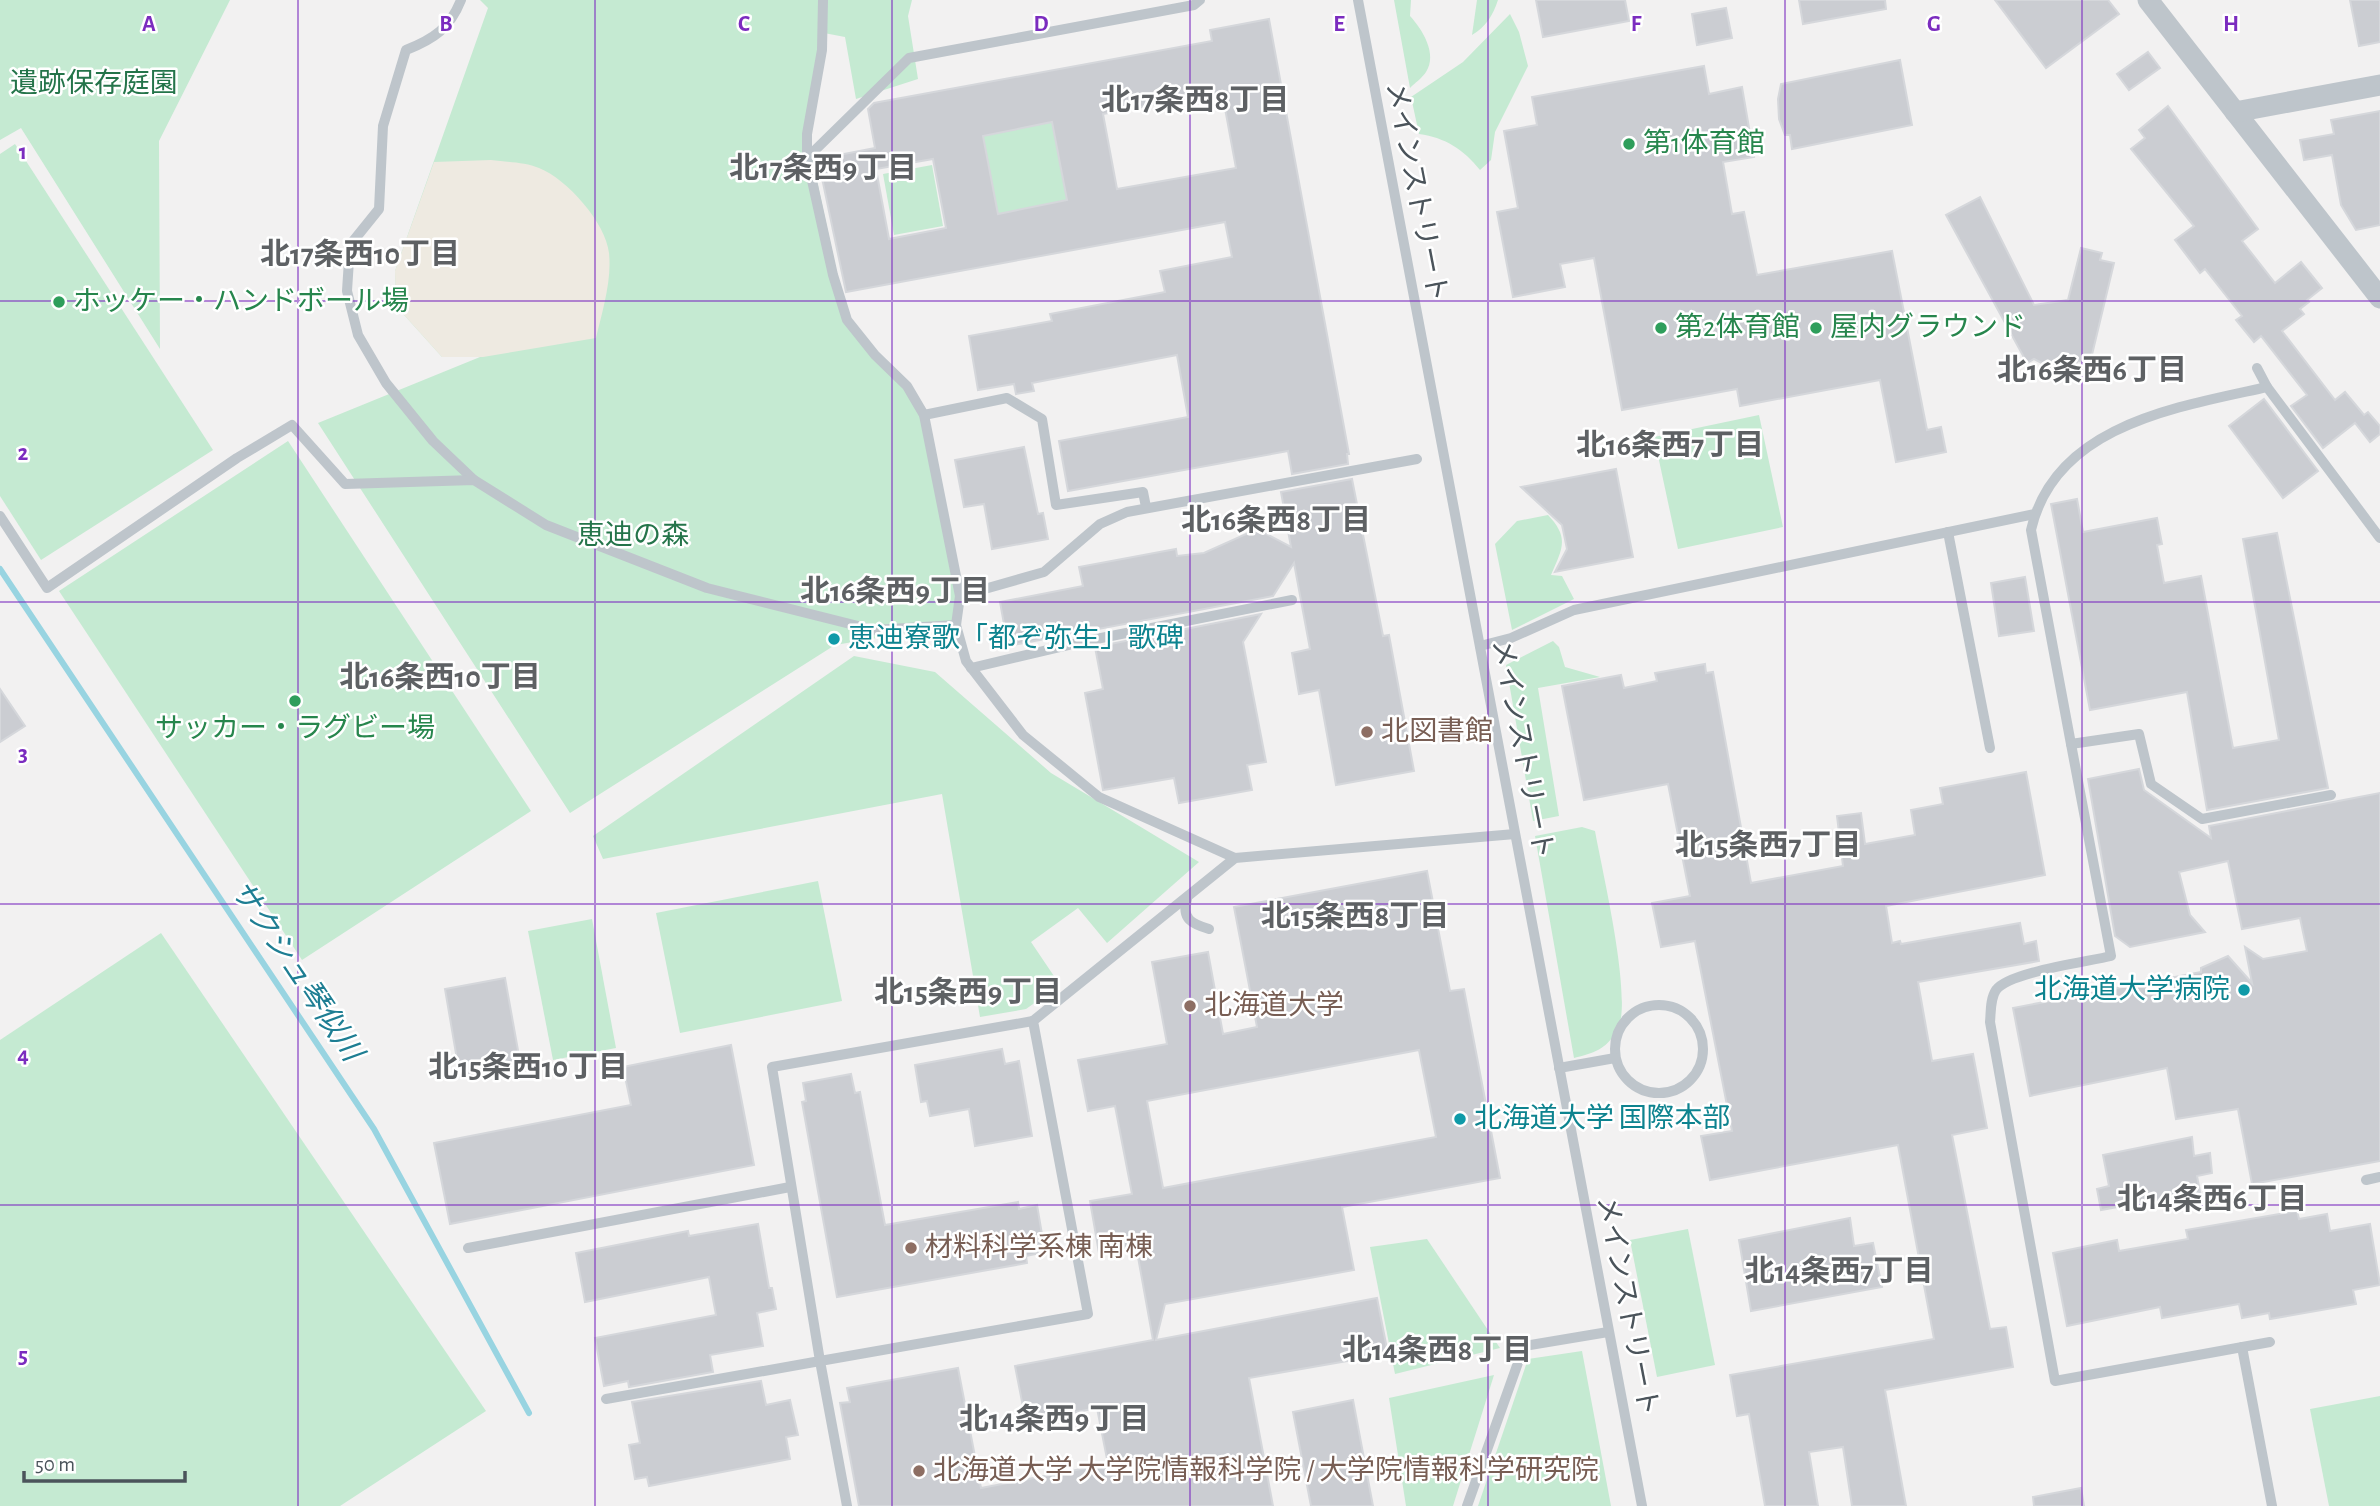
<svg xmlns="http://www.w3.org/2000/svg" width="2380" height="1506" font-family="'Alegreya Sans','Noto Sans JP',sans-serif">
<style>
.green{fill:#c5ead2}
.sand{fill:#eeeae1}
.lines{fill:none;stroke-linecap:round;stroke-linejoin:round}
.stream{stroke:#98d4e1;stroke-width:6}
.building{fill:#cbcdd2;stroke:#d5d7db;stroke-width:2;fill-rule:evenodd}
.lane{stroke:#bec5cb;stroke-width:10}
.street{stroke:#bec5cb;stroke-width:21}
.grid{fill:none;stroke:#7b2cbf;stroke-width:2;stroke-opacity:0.55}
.leisure-dot{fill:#2e9e5b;stroke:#fff;stroke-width:2.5}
.culture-dot{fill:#0f9aa8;stroke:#fff;stroke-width:2.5}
.education-dot{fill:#8d6e63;stroke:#fff;stroke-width:2.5}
.labels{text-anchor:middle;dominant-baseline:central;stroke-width:5;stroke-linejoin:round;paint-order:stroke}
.park-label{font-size:28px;fill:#24744a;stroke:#fff}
.leisure-label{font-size:28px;fill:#27864d;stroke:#fff;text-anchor:start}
.street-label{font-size:28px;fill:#4b545b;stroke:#fff}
.culture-label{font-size:28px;fill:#0d838f;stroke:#fff;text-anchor:start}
.education-label{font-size:28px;fill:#785e54;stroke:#fff;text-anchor:start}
.neighbourhood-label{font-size:30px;font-weight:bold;fill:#5e6164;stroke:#fff}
.water-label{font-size:30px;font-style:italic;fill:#1e7e93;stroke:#fff}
.grid-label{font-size:23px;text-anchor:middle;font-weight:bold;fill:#7b2cbf;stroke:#fff;stroke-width:5;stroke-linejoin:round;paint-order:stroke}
</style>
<rect width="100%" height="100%" fill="#f2f1f1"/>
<!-- green -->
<g class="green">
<polygon points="0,0 230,0 159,141 160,349 21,128 0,140"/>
<polygon points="480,0 912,0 908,16 918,79 856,99 845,37 824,33 807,134 847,320 907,386 924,415 960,596 956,625 835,645 570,813 318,423 480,357 442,357 396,306 395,271 488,8"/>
<path d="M 1394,0 L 1411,0 L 1410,16 C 1422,29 1438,54 1426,72 C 1422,78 1415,83 1410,88 Z"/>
<path d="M 1477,0 L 1498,0 C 1493,15 1486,27 1472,35 Z"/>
<path d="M 1510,14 L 1519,32 L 1528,66 L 1495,132 L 1491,160 L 1480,170 C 1463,149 1446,138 1419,134 L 1411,97 L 1463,62 Z"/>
<polygon points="1052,122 1067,200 998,214 983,136"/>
<polygon points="15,144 213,450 41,560 0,496 0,154"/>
<polygon points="932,165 943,226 894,235 883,174"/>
<polygon points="1759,415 1783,527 1678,549 1654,437"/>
<polygon points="288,441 531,811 302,960 59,591"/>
<path d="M 1548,515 C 1570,538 1562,549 1551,575 L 1562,576 L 1574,599 L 1512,630 L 1495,544 L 1517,521 Z"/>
<polygon points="1553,641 1559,647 1565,667 1600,677 1538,688 1559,816 1533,821 1506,665"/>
<polygon points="854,656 935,672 1051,773 1199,862 1107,943 1078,908 1031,942 1060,985 1026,1009 980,1017 942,794 603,859 593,836"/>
<path d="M 1582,827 L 1595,831 C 1602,870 1634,1003 1617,1031 C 1605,1050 1594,1053 1574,1058 L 1535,836 Z"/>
<polygon points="818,881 842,1001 680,1033 656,913"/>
<polygon points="592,919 616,1048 553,1060 528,931"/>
<polygon points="161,933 486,1411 340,1506 0,1506 0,1040"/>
<polygon points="1688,1229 1715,1365 1657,1377 1630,1240"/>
<polygon points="1427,1239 1500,1348 1395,1374 1370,1247"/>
<polygon points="1582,1351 1611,1506 1478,1506 1528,1359"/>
<polygon points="1494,1375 1453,1506 1406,1506 1389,1398"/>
<polygon points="2380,1396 2380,1506 2329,1506 2310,1409"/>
</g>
<!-- sand -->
<path class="sand" d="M 491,160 C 506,162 525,162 539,168 C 567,179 606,223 609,253 C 612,281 602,312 596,338 L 483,357 L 442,357 L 396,306 L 395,271 L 434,162 Z"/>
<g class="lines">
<!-- stream -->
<polyline class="stream" points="0,569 374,1129 529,1413"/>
</g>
<!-- building -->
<g class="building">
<polygon points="1536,0 1625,0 1629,21 1543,37"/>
<polygon points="1799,0 1885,0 1886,9 1803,24"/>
<polygon points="1995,0 2108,0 2119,14 2046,68"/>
<polygon points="2350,0 2380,0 2380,42 2359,46"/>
<polygon points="1726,8 1732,38 1697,45 1692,14"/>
<path d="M 1269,19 L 1349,454 L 1347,454 L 1348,464 L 1292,474 L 1288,451 L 1068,491 L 1059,441 L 1188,417 L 1177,355 L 1032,383 L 1034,391 L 1016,394 L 1014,384 L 978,390 L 969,336 L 1052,321 L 1050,314 L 1165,292 L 1160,271 L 1232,257 L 1225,222 L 846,292 L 818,159 L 875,148 L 868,109 L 874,103 L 1212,41 L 1210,30 ZM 1222,92 L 1236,168 L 1117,189 L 1103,114 ZM 1052,122 L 1067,200 L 998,214 L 983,136 ZM 933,159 L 946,228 L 889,239 L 876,169 Z"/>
<polygon points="2148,52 2160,68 2129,90 2117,74"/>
<polygon points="1900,60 1912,125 1792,149 1790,135 1785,135 1779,119 1778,99 1781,84"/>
<polygon points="1704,66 1709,94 1742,87 1754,157 1723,162 1732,214 1744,212 1757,275 1892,251 1927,430 1941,427 1946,452 1896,462 1880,380 1740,406 1737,389 1622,410 1594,258 1560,264 1565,287 1513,297 1497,212 1518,208 1504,131 1537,125 1532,97"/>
<polygon points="2168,106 2258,229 2242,241 2275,283 2301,262 2322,288 2307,300 2309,302 2300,309 2304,314 2282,331 2335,400 2345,392 2364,415 2368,412 2380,426 2380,434 2370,442 2355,423 2323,448 2291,406 2307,395 2261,336 2254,342 2236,320 2242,316 2205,269 2200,273 2175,240 2194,226 2131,149 2145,138 2139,130"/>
<polygon points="2380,111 2380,225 2356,230 2341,205 2332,155 2304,160 2300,140 2334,134 2331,120"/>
<polygon points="1980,197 2034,305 2068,300 2081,248 2102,253 2100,260 2114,263 2090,363 2078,361 2073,368 2057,371 2034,359 2027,363 1946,215"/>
<polygon points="2264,399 2318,471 2283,498 2229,426"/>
<polygon points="1024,447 1038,514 1043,513 1048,539 992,549 984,504 964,507 955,460"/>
<polygon points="1616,469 1633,557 1555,572 1567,549 1562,525 1521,487"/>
<polygon points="1352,479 1383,636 1389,635 1414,771 1336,785 1319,690 1299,694 1292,653 1310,649 1294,563 1273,596 1008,646 1000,602 1083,586 1079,567 1176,549 1177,556 1204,553 1257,529 1291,547 1281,492"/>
<polygon points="2077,499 2083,532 2157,518 2162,544 2157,545 2164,583 2201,576 2233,748 2279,740 2243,539 2277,533 2328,788 2207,810 2187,692 2090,710 2051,504"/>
<polygon points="2025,577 2034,631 1999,636 1991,583"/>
<polygon points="1261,614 1243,642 1266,762 1247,765 1252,790 1179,803 1174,778 1103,790 1085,693 1103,689 1095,647"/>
<polygon points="1705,664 1706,673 1713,672 1751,883 1843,866 1837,816 1861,813 1865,844 1915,835 1911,810 1943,804 1940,788 2026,772 2045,875 1886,906 1892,943 1900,941 1901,944 2020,923 2024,944 2036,941 2039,961 1918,982 1932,1061 1973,1054 1987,1128 1952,1135 1990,1329 2006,1327 2013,1367 1885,1390 1906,1506 1852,1506 1843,1447 1809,1452 1818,1506 1765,1506 1749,1414 1737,1416 1730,1375 1934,1339 1898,1145 1710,1180 1701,1136 1732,1131 1695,941 1661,947 1652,903 1690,896 1668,784 1584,800 1562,686 1621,675 1624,688 1657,681 1655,673"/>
<polygon points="0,689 25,726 0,742"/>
<polygon points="2139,769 2144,790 2211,838 2209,826 2380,793 2380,1161 2252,1184 2238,1109 2176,1119 2167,1068 2030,1096 2013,1008 2201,972 2201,968 2228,956 2252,983 2245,947 2263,959 2307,951 2300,918 2242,929 2228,861 2179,872 2190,915 2205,932 2130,947 2115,936 2088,779"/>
<path d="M 1427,871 L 1450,991 L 1464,989 L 1500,1178 L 1342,1207 L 1354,1270 L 1165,1304 L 1156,1340 L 1377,1298 L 1388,1354 L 1249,1378 L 1273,1506 L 859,1506 L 840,1403 L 850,1402 L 847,1388 L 958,1368 L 981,1488 L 1108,1464 L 1097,1408 L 1026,1422 L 1015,1366 L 1153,1340 L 1136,1246 L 1099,1253 L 1090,1201 L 1132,1194 L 1115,1106 L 1088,1111 L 1078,1060 L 1167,1044 L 1152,962 L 1208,952 L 1223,1034 L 1257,1027 L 1234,907 ZM 1419,1050 L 1436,1137 L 1163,1188 L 1147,1101 Z"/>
<polygon points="505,978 521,1067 460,1077 445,989"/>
<polygon points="731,1045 754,1165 450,1224 434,1143 631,1105 623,1067"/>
<polygon points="1002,1049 1005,1064 1019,1061 1032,1136 975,1146 969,1109 930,1116 927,1101 921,1102 915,1065"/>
<polygon points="851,1074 855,1093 860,1092 885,1225 1018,1202 1019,1209 1037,1205 1045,1252 1026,1256 1027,1263 837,1297 802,1102 806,1101 803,1083"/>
<polygon points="2192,1137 2194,1156 2210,1153 2212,1173 2197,1176 2200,1192 2101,1210 2097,1189 2109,1186 2103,1155"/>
<polygon points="2297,1211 2299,1219 2327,1214 2330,1231 2370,1224 2380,1285 2353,1290 2356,1304 2270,1319 2269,1313 2242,1318 2239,1304 2162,1318 2160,1307 2067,1326 2053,1253 2117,1240 2119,1251 2188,1239 2186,1230"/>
<polygon points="1850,1218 1854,1246 1873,1243 1882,1287 1751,1311 1739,1240"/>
<polygon points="758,1224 769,1288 772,1288 776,1309 757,1313 763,1346 710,1355 713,1372 629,1387 628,1381 604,1386 595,1338 716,1315 709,1277 585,1302 576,1253 688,1231 689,1236"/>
<polygon points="761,1381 766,1405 790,1400 798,1435 786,1437 790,1459 649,1486 647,1477 635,1479 629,1445 640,1443 632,1402"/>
<polygon points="1353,1400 1373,1506 1311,1506 1293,1412"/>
<polygon points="2081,1488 2084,1506 2034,1506 2033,1497"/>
</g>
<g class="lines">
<!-- lane -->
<g class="lane">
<path d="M 461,0 C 450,28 434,39 406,50 L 383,126 L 379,209 L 350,245 L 347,291 L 358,335 L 386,383 L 433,441 L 474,480"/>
<polyline points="823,0 822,50 807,134 807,158 833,275 847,320 875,355 907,386 924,415 960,596 956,625"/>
<polyline points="1358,0 1642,1506"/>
<polyline points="807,158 909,58 1194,5 1200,0"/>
<polyline points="2257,368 2267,387 2380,538"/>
<path d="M 2267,387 C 2177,407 2055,425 2031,530 L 2071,744 L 2139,734 L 2151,784 L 2202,819 L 2331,795"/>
<polyline points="924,415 1007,398 1042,419 1056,505 1143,492 1146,507"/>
<polyline points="0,516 47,588 237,458 292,425 345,484 474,480 546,525 707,588 874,630 956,625 966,661 1023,735 1099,797 1235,858"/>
<polyline points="1948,532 1990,748"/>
<polyline points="960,596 1044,572 1100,524 1127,512 1417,459"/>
<polyline points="1480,646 1511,638 1574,610 2035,514"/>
<polyline points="971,668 1086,641 1292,600"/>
<path d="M 2071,744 L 2111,956 C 2087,962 2009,972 1996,990 C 1990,999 1991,1012 1990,1022 L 2055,1381 L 2270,1342"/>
<path d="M 1187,899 C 1181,919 1192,924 1209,929"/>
<circle cx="1659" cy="1049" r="44"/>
<polyline points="1559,1068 1615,1058"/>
<polyline points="2366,1180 2380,1177"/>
<polyline points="468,1248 790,1187"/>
<polyline points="2242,1347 2272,1506"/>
<polyline points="606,1399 820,1361 772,1067 1033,1021"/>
<polyline points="847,1506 820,1361 1088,1314 1033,1021 1235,858 1515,834"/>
<polyline points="1467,1506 1524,1346 1608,1332"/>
</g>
<!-- street -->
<g class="street">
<polyline points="2148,0 2380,298"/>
<polyline points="2235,112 2380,85"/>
</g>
</g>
<!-- grid -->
<path class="grid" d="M 298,0 L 298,1506M 595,0 L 595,1506M 892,0 L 892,1506M 1190,0 L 1190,1506M 1488,0 L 1488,1506M 1785,0 L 1785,1506M 2082,0 L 2082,1506M 0,301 L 2380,301M 0,602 L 2380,602M 0,904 L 2380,904M 0,1205 L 2380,1205"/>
<!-- markers -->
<g class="leisure-dot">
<circle cx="1629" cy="144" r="7"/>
<circle cx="59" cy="302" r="7"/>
<circle cx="1661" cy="328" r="7"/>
<circle cx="1816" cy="328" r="7"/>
<circle cx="295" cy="701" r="7"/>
</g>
<g class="culture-dot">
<circle cx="834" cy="639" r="7"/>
<circle cx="2244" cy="990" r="7"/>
<circle cx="1460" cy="1119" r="7"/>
</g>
<g class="education-dot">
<circle cx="1367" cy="732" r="7"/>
<circle cx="1190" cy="1006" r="7"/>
<circle cx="911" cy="1248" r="7"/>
<circle cx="919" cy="1471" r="7"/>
</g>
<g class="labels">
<!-- park labels -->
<g class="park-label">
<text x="94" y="84">遺跡保存庭園</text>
<text x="633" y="536">恵迪の森</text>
</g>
<!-- leisure labels -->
<g class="leisure-label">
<text x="1643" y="144">第1体育館</text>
<text x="73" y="302">ホッケー・ハンドボール場</text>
<text x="1675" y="328">第2体育館</text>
<text x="1830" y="328">屋内グラウンド</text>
<text x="295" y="729" text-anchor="middle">サッカー・ラグビー場</text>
</g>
<!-- street labels -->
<g class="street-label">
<text transform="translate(1416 192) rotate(79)">メインストリート</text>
<text transform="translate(1522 749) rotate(79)">メインストリート</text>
<text transform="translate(1627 1306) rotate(79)">メインストリート</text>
</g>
<!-- culture labels -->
<g class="culture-label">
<text x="848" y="639">恵迪寮歌「都ぞ弥生」歌碑</text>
<text x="2230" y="990" text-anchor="end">北海道大学病院</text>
<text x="1474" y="1119">北海道大学 国際本部</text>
</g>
<!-- education labels -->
<g class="education-label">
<text x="1381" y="732">北図書館</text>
<text x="1204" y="1006">北海道大学</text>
<text x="925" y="1248">材料科学系棟 南棟</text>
<text x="933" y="1471">北海道大学 大学院情報科学院 / 大学院情報科学研究院</text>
</g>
<!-- neighbourhood labels -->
<g class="neighbourhood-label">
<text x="1195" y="101">北17条西8丁目</text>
<text x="823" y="169">北17条西9丁目</text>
<text x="360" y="255">北17条西10丁目</text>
<text x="2092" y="371">北16条西6丁目</text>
<text x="1670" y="446">北16条西7丁目</text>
<text x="1276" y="521">北16条西8丁目</text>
<text x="895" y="592">北16条西9丁目</text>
<text x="440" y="678">北16条西10丁目</text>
<text x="1768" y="846">北15条西7丁目</text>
<text x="1355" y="917">北15条西8丁目</text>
<text x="968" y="993">北15条西9丁目</text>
<text x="528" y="1068">北15条西10丁目</text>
<text x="2212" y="1200">北14条西6丁目</text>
<text x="1839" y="1272">北14条西7丁目</text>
<text x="1437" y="1351">北14条西8丁目</text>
<text x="1054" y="1420">北14条西9丁目</text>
</g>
<!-- water labels -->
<g class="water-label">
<text transform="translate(296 971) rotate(56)">サクシュ琴似川</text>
</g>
</g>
<g class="grid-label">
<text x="149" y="31">A</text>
<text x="446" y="31">B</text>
<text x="744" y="31">C</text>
<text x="1041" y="31">D</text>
<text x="1339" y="31">E</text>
<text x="1636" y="31">F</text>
<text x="1934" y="31">G</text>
<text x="2231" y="31">H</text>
<text x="23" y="159">1</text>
<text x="23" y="460">2</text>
<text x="23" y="761">3</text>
<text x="23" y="1062">4</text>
<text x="23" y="1363">5</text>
</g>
<!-- scale -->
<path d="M24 1471v10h161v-10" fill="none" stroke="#4b545b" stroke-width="3.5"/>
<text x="35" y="1471" font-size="21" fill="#4b545b" stroke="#ffffff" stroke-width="5" paint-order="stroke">50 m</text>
</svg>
